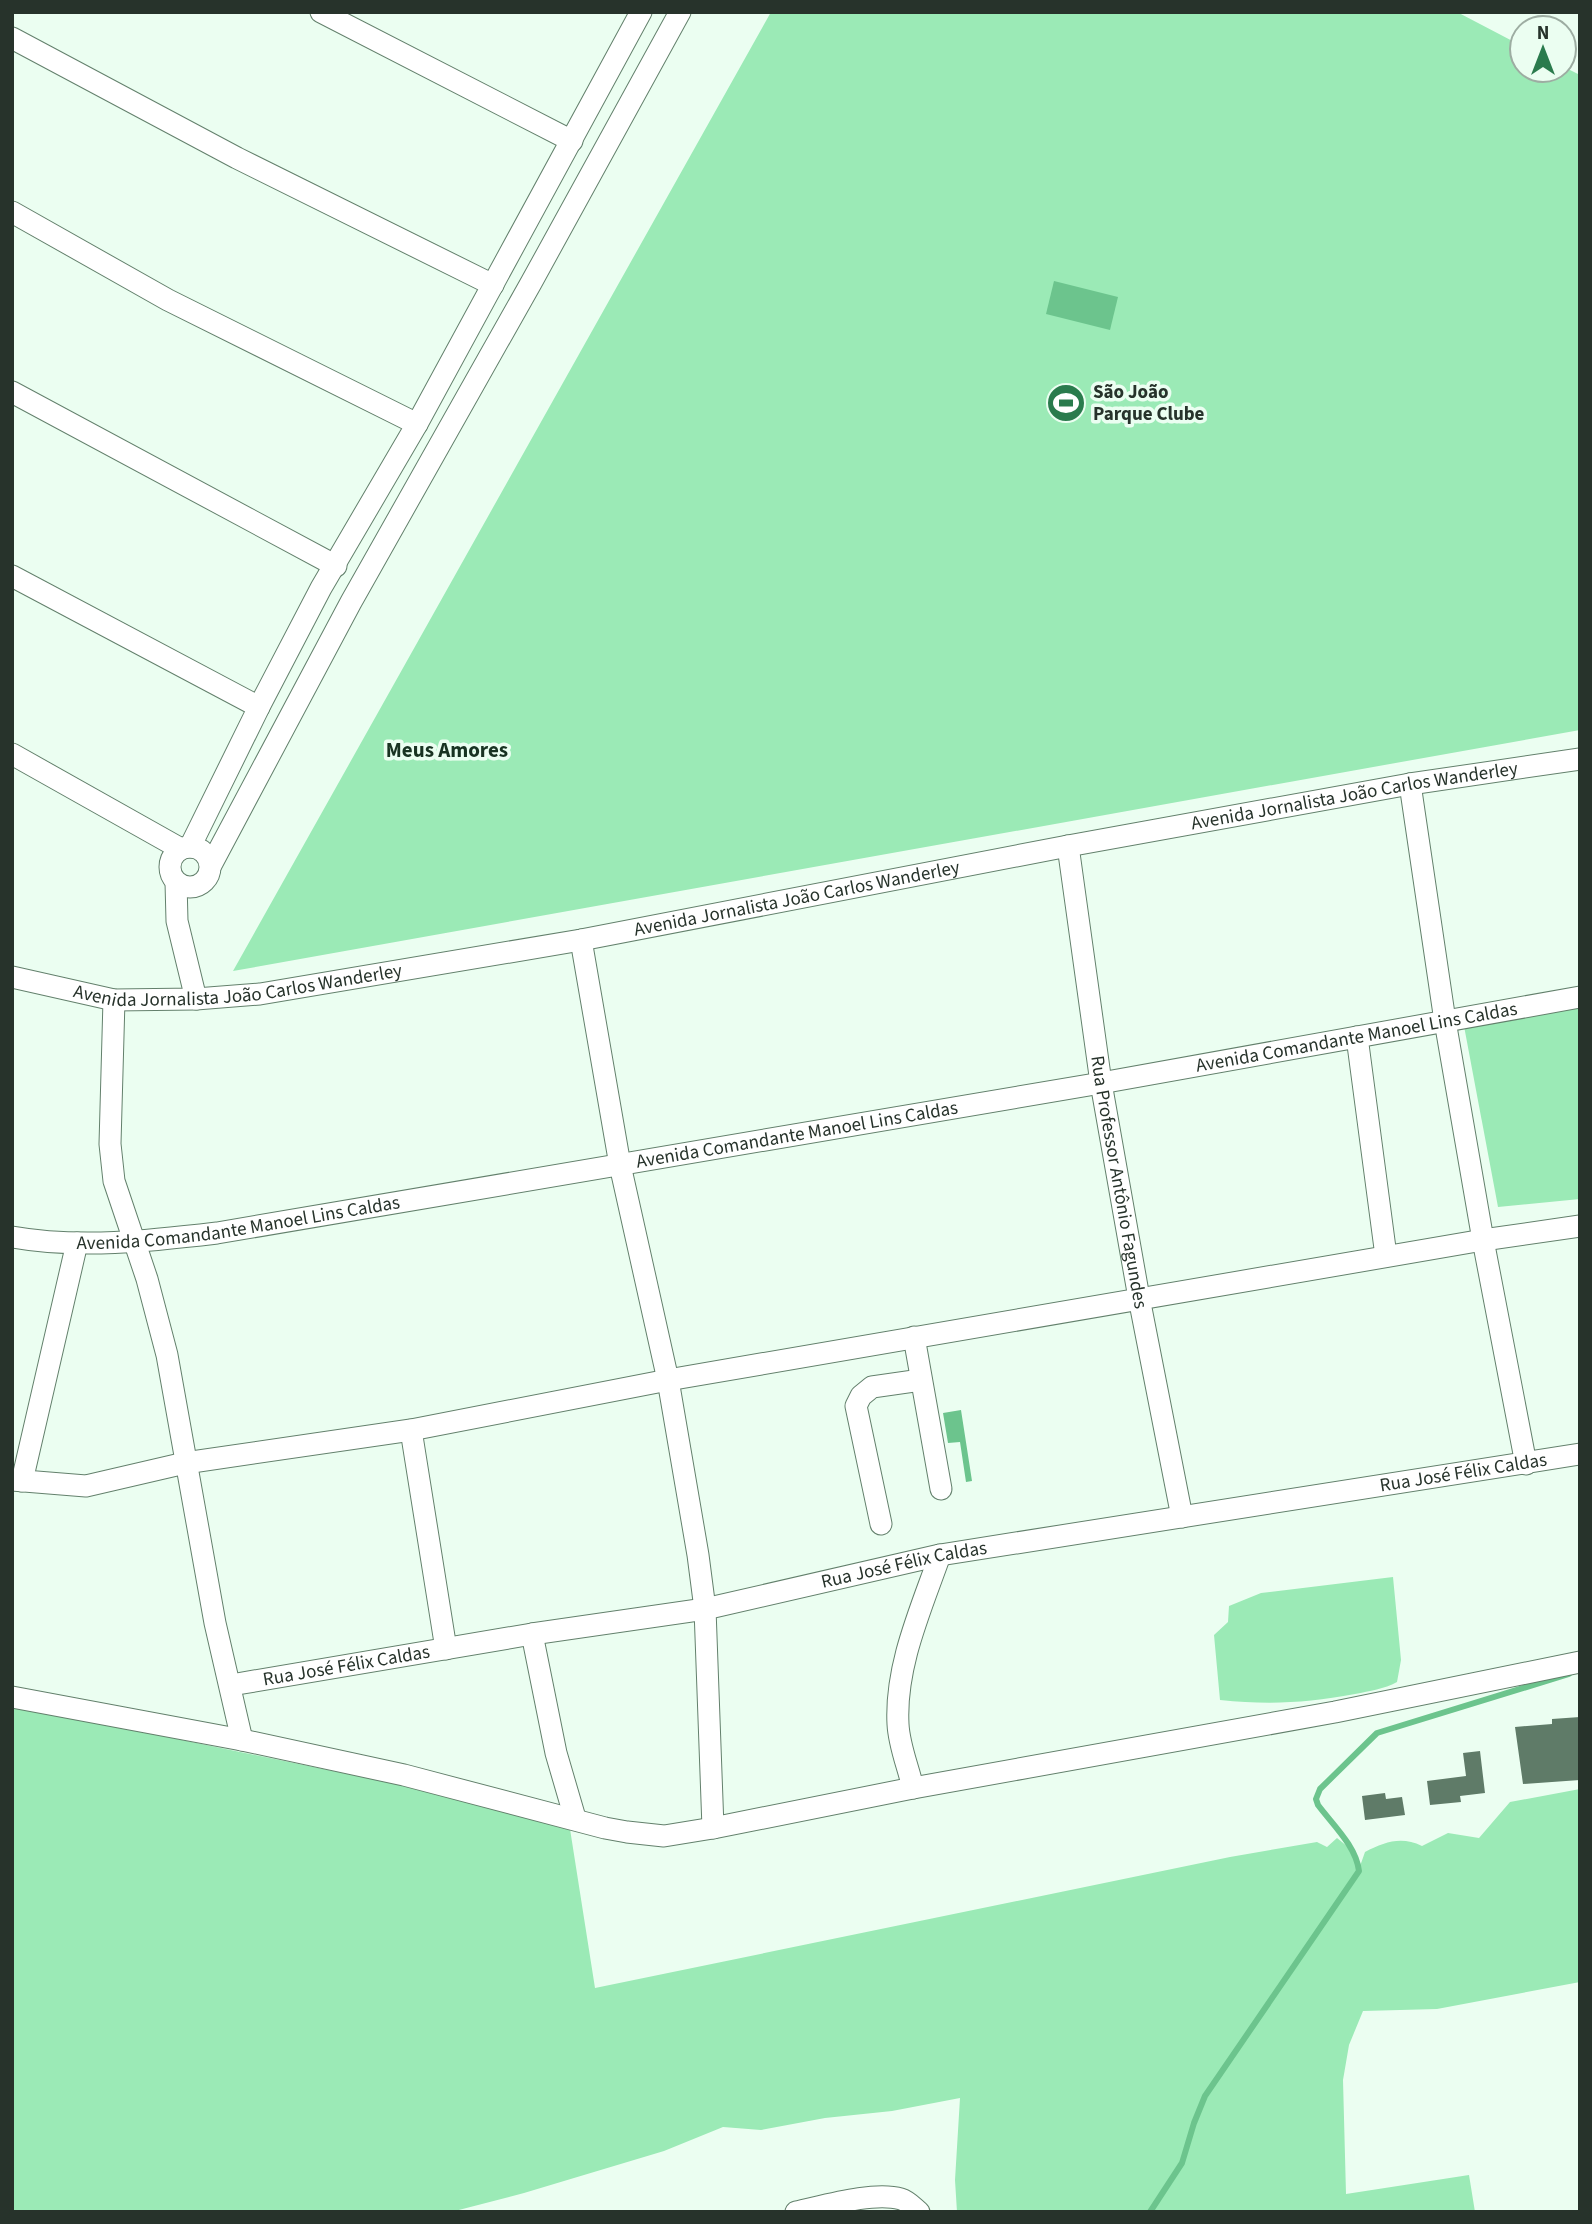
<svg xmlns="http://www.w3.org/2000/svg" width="1592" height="2224" font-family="'Source Sans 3',sans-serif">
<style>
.green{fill:#9beab6}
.water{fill:#6cc48d}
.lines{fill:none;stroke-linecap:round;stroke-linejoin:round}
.stream{stroke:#6cc48d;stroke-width:6}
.building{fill:#5f7b68}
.minor-casing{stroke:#63806c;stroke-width:23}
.minor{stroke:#fff;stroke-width:21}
.labels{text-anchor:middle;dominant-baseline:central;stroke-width:7;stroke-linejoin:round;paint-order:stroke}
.poi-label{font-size:19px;font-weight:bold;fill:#27332b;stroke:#ebfef1;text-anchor:start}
.street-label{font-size:19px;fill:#27332b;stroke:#ebfef1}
.neighbourhood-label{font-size:21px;font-weight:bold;fill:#193322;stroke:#ebfef1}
</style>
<rect width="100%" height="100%" fill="#ebfef1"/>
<!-- green -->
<g class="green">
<polygon points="771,12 1457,12 1522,46 1522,70 1564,70 1564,67 1580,75 1580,730 233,971"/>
<polygon points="1580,1007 1580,1199 1498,1207 1464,1026"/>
<path d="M 1393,1577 L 1401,1660 L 1397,1682 C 1384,1689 1370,1691 1355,1694 C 1306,1703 1269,1705 1220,1700 L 1214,1635 L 1228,1622 L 1229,1606 L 1261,1593 Z"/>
<path d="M 12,1705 L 479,1801 L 570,1829 L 595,1988 L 1230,1857 L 1317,1842 L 1327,1847 L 1337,1838 L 1353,1851 L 1359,1869 L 1365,1852 C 1385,1842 1401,1836 1422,1846 L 1448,1833 L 1479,1838 L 1510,1802 L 1580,1789 L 1580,1982 L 1437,2009 L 1363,2011 L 1349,2045 L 1343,2080 L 1346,2194 L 1469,2175 L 1475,2212 L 957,2212 L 955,2180 L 960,2098 L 892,2111 L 825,2118 L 761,2130 L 723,2127 L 664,2151 L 524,2193 L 451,2212 L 12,2212 Z"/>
</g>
<!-- water -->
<g class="water">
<polygon points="1054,281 1118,297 1110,330 1046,314"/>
<polygon points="961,1410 972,1481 966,1482 960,1442 948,1443 943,1413"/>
</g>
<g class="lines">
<!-- stream -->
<path class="stream" d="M 1150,2212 L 1182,2163 L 1194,2123 L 1205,2096 L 1359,1871 C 1356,1846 1333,1825 1318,1805 L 1316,1799 L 1320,1789 L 1377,1733 L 1569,1674"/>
</g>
<!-- building -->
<g class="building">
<polygon points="1580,1717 1580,1780 1523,1784 1515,1727 1552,1724 1552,1719"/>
<polygon points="1480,1751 1485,1793 1460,1796 1461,1802 1430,1805 1427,1781 1466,1776 1463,1753"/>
<polygon points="1385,1793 1386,1799 1402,1797 1405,1815 1365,1820 1362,1796"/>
</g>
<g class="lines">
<defs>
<g id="minor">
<polyline points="321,12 572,141"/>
<polyline points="12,38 237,158 493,285"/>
<polyline points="12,212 168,300 417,424"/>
<polyline points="12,392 336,566"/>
<polyline points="12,576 259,707"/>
<polyline points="12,754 181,849"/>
<polyline points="1410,784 1445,1021 1483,1240 1526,1464"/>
<path id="s1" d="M 1068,846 L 1101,1083 L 1139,1298 L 1182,1517"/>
<circle cx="190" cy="867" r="20"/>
<polyline points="190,847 259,707 321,588 417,424 641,12"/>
<polyline points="211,865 351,602 531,283 680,12"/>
<polyline points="176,882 177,921 196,999"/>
<polyline points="581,940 620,1165 668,1380 698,1555 705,1609 713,1828"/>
<path id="s2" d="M 12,977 L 114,1000 L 196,999 L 260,994 L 581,940 L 1068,846 L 1410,784 L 1580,759"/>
<polyline points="114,1000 110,1144 114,1181 147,1279 167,1355 215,1623 242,1740"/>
<polyline points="1357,1037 1386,1256"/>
<path id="s3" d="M 12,1237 C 80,1249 149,1241 217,1233 L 1101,1083 L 1580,997"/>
<polyline points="914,1337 941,1489"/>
<polyline points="411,1430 446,1649"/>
<polyline points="12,1480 86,1486 185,1463 411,1430 668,1380 1483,1240 1580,1226"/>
<polyline points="22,1481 77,1243"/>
<polyline points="881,1524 856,1406 861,1396 872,1387 921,1380"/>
<polyline points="532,1634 556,1753 575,1818"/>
<path id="s4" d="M 231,1685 L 532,1634 L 705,1609 L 940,1555 L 1580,1454"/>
<polyline points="12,1697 242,1740 404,1775 605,1828 627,1832 664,1836 713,1828 913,1788 1335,1712 1580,1662"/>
<path d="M 913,1788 C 908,1766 899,1746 898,1724 C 895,1666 921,1609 940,1555"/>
<path d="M 796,2212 C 824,2206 874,2191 901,2199 C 908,2201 913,2207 919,2212"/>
</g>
</defs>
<!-- minor casing -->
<use href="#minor" class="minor-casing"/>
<!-- minor -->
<use href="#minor" class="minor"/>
</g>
<!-- icons -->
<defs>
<symbol id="stadium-disc" viewBox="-11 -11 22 22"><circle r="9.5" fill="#2a7b4d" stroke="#ebfef1"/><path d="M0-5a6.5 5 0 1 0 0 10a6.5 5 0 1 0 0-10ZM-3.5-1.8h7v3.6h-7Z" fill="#fff"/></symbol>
</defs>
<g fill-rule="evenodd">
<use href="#stadium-disc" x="1044" y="381" width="44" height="44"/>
</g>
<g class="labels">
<!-- poi labels -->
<g class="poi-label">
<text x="1093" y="392">São João<tspan x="1093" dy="22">Parque Clube</tspan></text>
</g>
<!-- street labels -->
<g class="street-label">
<text stroke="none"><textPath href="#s2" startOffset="1363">Avenida Jornalista João Carlos Wanderley</textPath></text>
<text stroke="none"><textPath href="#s2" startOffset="796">Avenida Jornalista João Carlos Wanderley</textPath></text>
<text stroke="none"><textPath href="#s2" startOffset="229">Avenida Jornalista João Carlos Wanderley</textPath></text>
<text stroke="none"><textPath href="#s3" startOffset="1362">Avenida Comandante Manoel Lins Caldas</textPath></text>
<text stroke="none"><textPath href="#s3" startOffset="794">Avenida Comandante Manoel Lins Caldas</textPath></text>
<text stroke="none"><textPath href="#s1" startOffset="340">Rua Professor Antônio Fagundes</textPath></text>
<text stroke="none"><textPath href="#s3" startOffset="228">Avenida Comandante Manoel Lins Caldas</textPath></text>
<text stroke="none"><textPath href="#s4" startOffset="1251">Rua José Félix Caldas</textPath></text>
<text stroke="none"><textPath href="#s4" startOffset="684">Rua José Félix Caldas</textPath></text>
<text stroke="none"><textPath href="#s4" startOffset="117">Rua José Félix Caldas</textPath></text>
</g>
<!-- neighbourhood labels -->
<g class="neighbourhood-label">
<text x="447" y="750">Meus Amores</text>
</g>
</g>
<!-- border -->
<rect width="1592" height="2224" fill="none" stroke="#27332b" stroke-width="28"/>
<!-- north arrow -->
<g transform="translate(1543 49)"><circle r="33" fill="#ebfef1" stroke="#9dada2" stroke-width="2"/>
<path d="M0-5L12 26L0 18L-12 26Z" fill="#2a7b4d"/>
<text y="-10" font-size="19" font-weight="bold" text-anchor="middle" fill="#27332b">N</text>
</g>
</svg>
